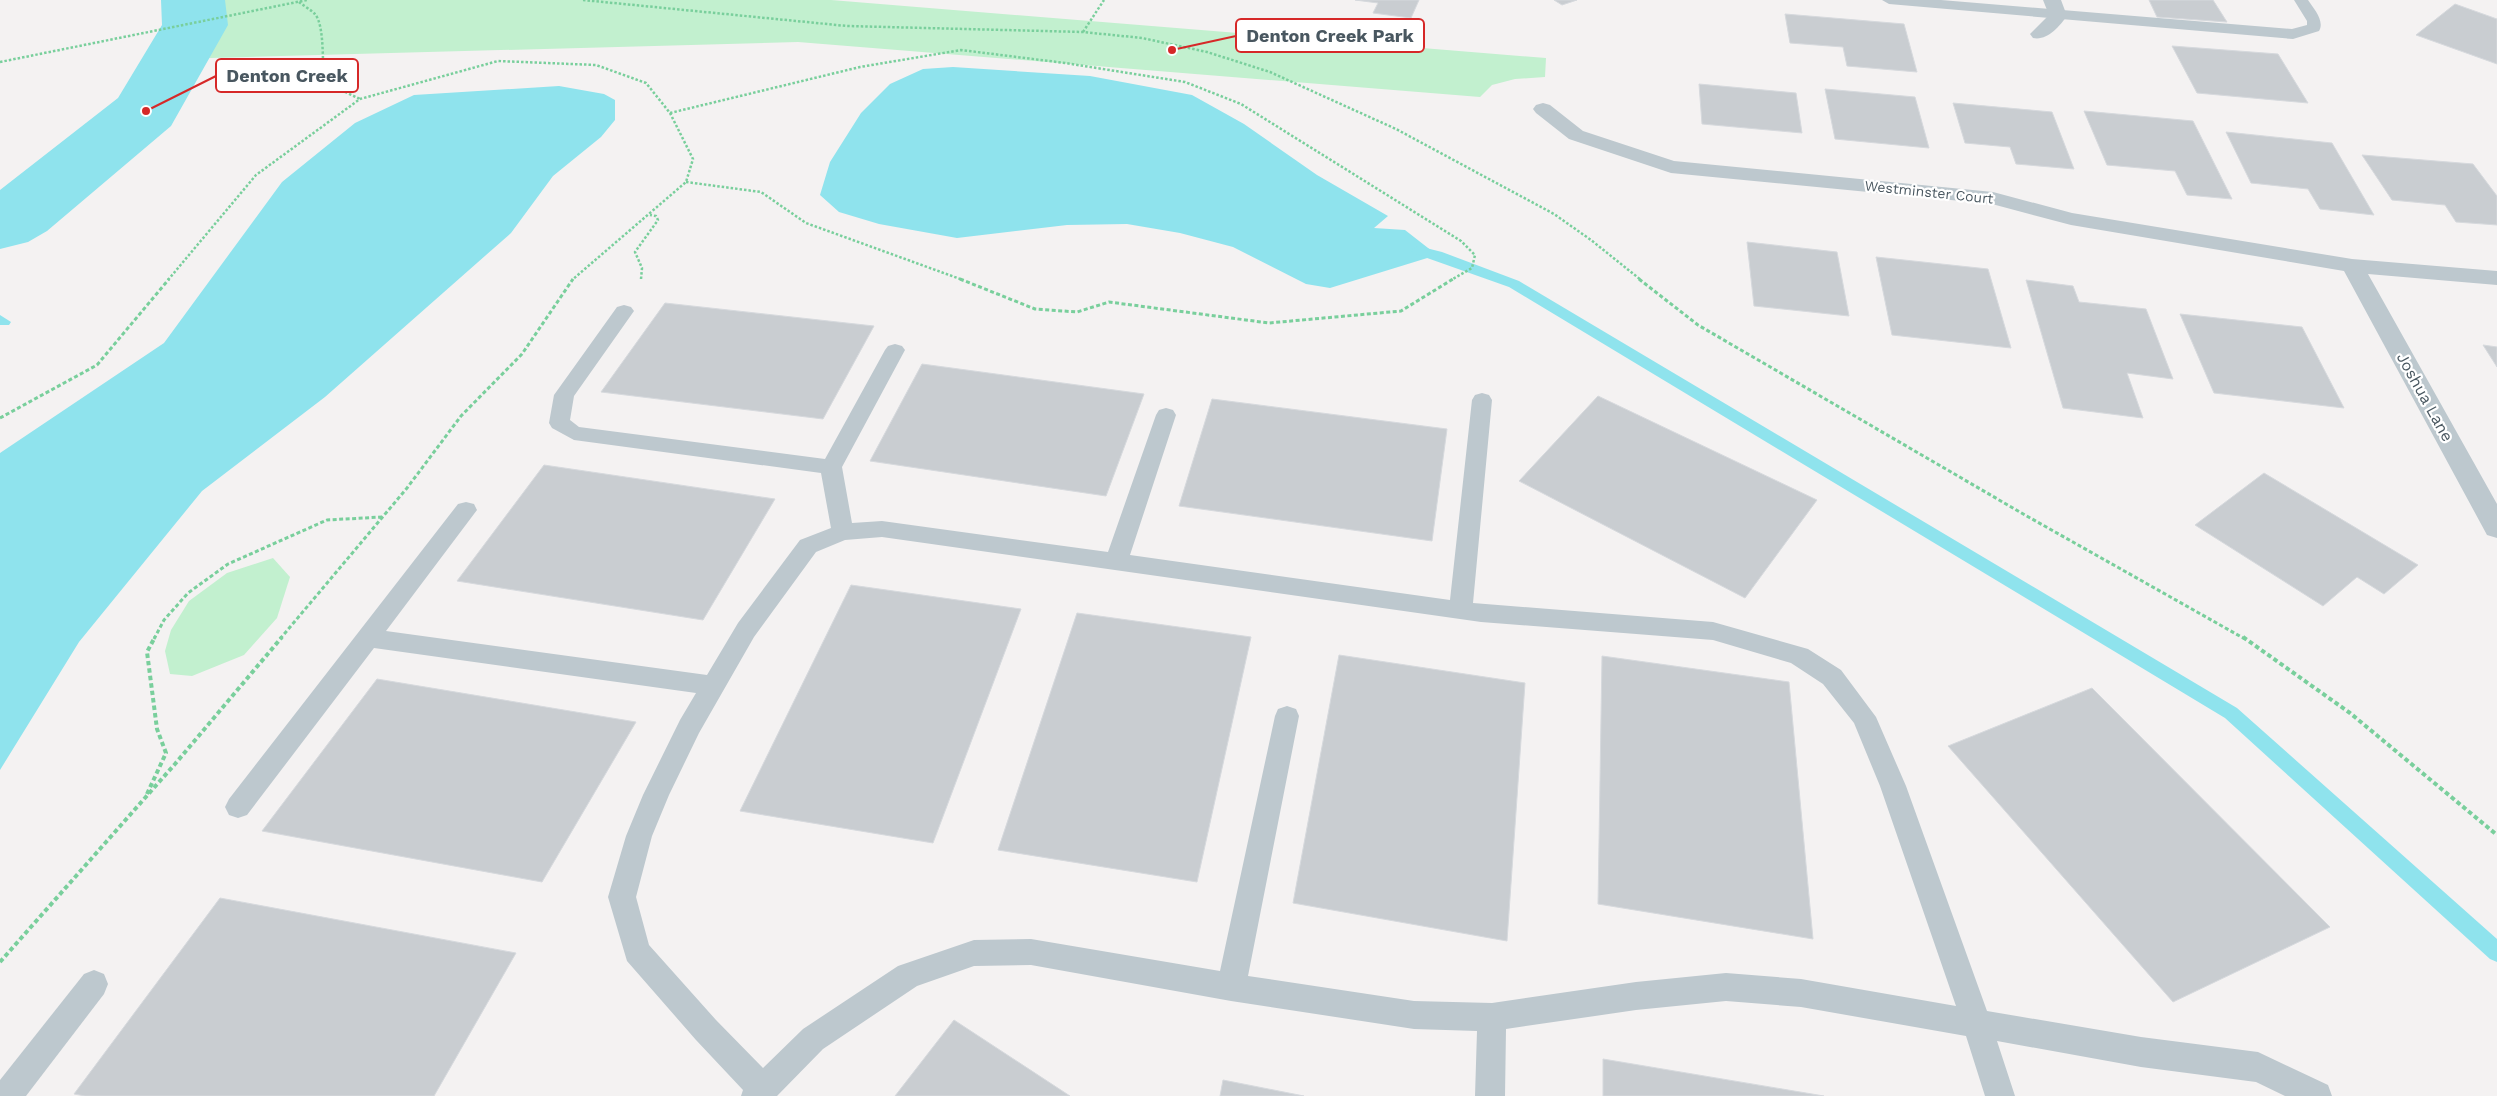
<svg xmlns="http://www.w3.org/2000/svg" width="2497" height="1096" font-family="'Work Sans',sans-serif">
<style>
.green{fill:#c2f0cf}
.water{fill:#8fe3ed}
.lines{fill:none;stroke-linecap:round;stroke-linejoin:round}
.stream{fill:#8fe3ed;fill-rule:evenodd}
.river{fill:#8fe3ed;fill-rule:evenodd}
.building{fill:#c9cdd1;stroke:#d6d9dd}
.path-far2{stroke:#79cf9c;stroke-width:2.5;stroke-dasharray:2.5 2;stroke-linecap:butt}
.path-far1{stroke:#79cf9c;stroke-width:3;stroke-dasharray:4 2.5;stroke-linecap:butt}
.path{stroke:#79cf9c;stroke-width:4;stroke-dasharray:4.5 3;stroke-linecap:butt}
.service{fill:#bdc8ce;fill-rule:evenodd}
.minor{fill:#bdc8ce;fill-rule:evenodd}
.labels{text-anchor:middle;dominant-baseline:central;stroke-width:4.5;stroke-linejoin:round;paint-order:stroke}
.far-street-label{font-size:14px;fill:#495760;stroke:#fff}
.street-label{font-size:16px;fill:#495760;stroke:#fff}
.leader{fill:none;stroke:#d62828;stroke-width:2}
.callout-dot{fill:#d62828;stroke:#fff;stroke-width:2}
.callout{fill:#fff;stroke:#d62828;stroke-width:2}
.callout-label{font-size:18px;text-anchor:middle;font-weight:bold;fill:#495760}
</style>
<rect width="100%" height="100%" fill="#f4f2f2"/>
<!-- green -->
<g class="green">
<polygon points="193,0 831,0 1546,58 1545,77 1515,79 1492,85 1480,97 798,42 176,59 195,25"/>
<polygon points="273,558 290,577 277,618 244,655 192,676 170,674 165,651 171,630 189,601 227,573"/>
</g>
<!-- water -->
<g class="water">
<polygon points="953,67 1090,76 1192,95 1244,124 1317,175 1388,216 1374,228 1405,230 1437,255 1330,288 1306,284 1233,247 1180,233 1127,224 1067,225 957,238 879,224 839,212 820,195 830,162 861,113 890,84 923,69"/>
<polygon points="559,86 604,94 615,100 615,120 601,137 553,176 511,233 325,397 202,491 79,642 0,770 0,453 164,343 282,182 355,123 414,95"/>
</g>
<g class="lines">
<!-- stream -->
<g class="stream">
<polygon points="1418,246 1442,252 1519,281 2237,708 2497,939 2497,962 2490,959 2225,718 1509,287 1413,253 1411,250"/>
<polygon points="0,315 11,322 9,325 0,325"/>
</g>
<!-- river -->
<polygon class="river" points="161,0 225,0 228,25 171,126 47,231 28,242 0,249 0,190 118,98 162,25"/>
</g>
<!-- building -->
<g class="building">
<polygon points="1355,0 1419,0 1411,18 1373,13 1378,3"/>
<polygon points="1554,0 1577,0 1562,5"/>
<polygon points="2149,0 2213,0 2227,22 2157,17"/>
<polygon points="2455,4 2497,19 2497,64 2416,35"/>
<polygon points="1785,14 1904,24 1917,72 1847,66 1843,47 1790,43"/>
<polygon points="2172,46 2278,54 2308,103 2197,93"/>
<polygon points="1699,84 1796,93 1802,133 1702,124"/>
<polygon points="1825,89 1915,97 1929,148 1835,139"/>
<polygon points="1953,103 2052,112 2074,169 2016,164 2010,147 1965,143"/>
<polygon points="2084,111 2193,121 2232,199 2187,195 2175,171 2107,165"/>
<polygon points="2226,132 2332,143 2374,215 2320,209 2308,189 2251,183"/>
<polygon points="2362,155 2473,164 2497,196 2497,225 2456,222 2445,205 2392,200"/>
<polygon points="1747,242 1837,252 1849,316 1754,306"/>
<polygon points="1876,257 1988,269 2011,348 1892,335"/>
<polygon points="2026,280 2073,286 2079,302 2146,309 2173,379 2127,373 2143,418 2063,408"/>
<polygon points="665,303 874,326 823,419 601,392"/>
<polygon points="2180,314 2302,327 2344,408 2214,393"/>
<polygon points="2483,345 2497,347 2497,367"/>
<polygon points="922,364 1144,394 1106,496 870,461"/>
<polygon points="1598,396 1817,500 1745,598 1519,481"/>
<polygon points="1212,399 1447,429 1432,541 1179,506"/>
<polygon points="544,465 775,499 703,620 457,581"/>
<polygon points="2264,473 2418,565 2384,594 2357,577 2323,606 2195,525"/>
<polygon points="851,585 1021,609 933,843 740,811"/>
<polygon points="1077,613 1251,637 1197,882 998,850"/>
<polygon points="1339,655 1525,683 1507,941 1293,903"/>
<polygon points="1602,656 1789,682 1813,939 1598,904"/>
<polygon points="377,679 636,722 542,882 262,831"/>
<polygon points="2092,688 2330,927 2173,1002 1948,746"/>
<polygon points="220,898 516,953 434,1096 85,1096 74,1094"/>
<polygon points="954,1020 1070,1096 895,1096"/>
<polygon points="1603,1059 1824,1096 1603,1096"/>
<polygon points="1223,1080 1304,1096 1220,1096"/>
</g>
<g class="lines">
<!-- path-far2 -->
<g class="path-far2">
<polyline points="583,0 847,26 1083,32 1142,38 1207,52 1270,72 1396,129 1554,214 1591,240 1641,280"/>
<path d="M 299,2 C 304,6 311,10 315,14 C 325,26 322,66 324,82 L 360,99"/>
<polyline points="1083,32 1104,0"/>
<polyline points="0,62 307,0"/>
<polyline points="670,113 860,67 961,50 1065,63 1185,82 1241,104 1461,241 1475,255 1472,268 1451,280"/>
<polyline points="686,182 761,192 806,223 963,280"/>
<polyline points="641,279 642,268 635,252 658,220 656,216 650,215"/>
<polyline points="168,280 256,175 360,99 498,61 596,65 646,83 670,113 693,159 686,182 572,280"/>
</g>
<!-- path-far1 -->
<g class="path-far1">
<polyline points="960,279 1035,309 1077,312 1109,302 1269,323 1401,311 1453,279"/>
<polyline points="1639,279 1698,325 2025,515 2245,639"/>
<polyline points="0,418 97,365 169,279"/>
<polyline points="154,639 164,620 188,593 228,564 327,520 382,517"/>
<polyline points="280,639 407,488 461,416 522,354 573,279"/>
</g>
<!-- path -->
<g class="path">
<polyline points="2243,637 2350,713 2497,835"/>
<polyline points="147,794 166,753 157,729 147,652 155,637"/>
<polyline points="0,962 175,764 282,637"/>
</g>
<!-- service -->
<g class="service">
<path d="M 1882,0 L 1941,0 L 2292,29 L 2307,25 L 2307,21 L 2294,0 L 2308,0 C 2314,9 2325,21 2319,31 L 2293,39 L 1889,4 Z"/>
<path d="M 624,305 L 631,307 L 634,311 L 574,396 L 570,420 L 579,427 L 825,459 L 885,350 L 888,346 L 895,344 L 902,346 L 905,350 L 842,467 L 852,523 L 882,521 L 1108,552 L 1156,415 L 1159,410 L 1166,408 L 1173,410 L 1176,415 L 1130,555 L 1450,600 L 1472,400 L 1475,395 L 1482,393 L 1489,395 L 1492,400 L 1473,603 L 1713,622 L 1808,649 L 1841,670 L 1876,717 L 1906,786 L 1987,1011 L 2141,1037 L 2258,1052 L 2328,1085 L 2332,1096 L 2285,1096 L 2256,1082 L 2141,1067 L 1997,1041 L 2015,1096 L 1985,1096 L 1966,1036 L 1801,1007 L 1726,1001 L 1636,1010 L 1506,1029 L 1505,1096 L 1475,1096 L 1477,1031 L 1414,1029 L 1231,1001 L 1031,965 L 974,966 L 917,986 L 823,1049 L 777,1096 L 741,1096 L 743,1090 L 696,1040 L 627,961 L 608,897 L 626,836 L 643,795 L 680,720 L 696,693 L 374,648 L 247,815 L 238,818 L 229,815 L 225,807 L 229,799 L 458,504 L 466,502 L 474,504 L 477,510 L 386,631 L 707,675 L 738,623 L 800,540 L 831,528 L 821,473 L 574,440 L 552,428 L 549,423 L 554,395 L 617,307 ZM 882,537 L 1481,622 L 1713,640 L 1791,663 L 1823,684 L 1854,723 L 1880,786 L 1956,1006 L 1801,979 L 1726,973 L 1636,982 L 1492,1003 L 1414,1001 L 1248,976 L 1299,716 L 1296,709 L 1287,706 L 1278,709 L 1275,716 L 1220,971 L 1031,939 L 974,940 L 898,966 L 803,1029 L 763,1068 L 716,1020 L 649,945 L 636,897 L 652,836 L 669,795 L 699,733 L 754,637 L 816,552 L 845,540 Z"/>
<polygon points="94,970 104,974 108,984 104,994 26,1096 0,1096 0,1080 84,974"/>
</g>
<!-- minor -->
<g class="minor">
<path d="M 2043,0 L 2061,0 L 2067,16 C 2059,27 2047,41 2033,38 L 2030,34 L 2049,15 Z"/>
<polygon points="1543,103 1550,105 1583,131 1674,161 1993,192 2072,213 2352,259 2497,271 2497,285 2368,274 2497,504 2497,538 2487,535 2344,271 2071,225 1992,204 1671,173 1569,139 1536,113 1533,109 1536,105"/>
</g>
</g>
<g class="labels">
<!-- far-street labels -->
<g class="far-street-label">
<text transform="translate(1929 192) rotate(6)">Westminster Court</text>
</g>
<!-- street labels -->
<g class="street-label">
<text transform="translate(2425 397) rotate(61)">Joshua Lane</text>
</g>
</g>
<!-- callouts -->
<path class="leader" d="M1172 50L1236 36M146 111L216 76"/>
<g class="callout-dot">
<circle cx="1172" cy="50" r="5"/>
<circle cx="146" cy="111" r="5"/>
</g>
<g class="callout">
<rect x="1236" y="19" width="188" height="33" rx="5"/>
<rect x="216" y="59" width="142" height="33" rx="5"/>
</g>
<g class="callout-label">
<text x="1330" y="42">Denton Creek Park</text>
<text x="287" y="82">Denton Creek</text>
</g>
</svg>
